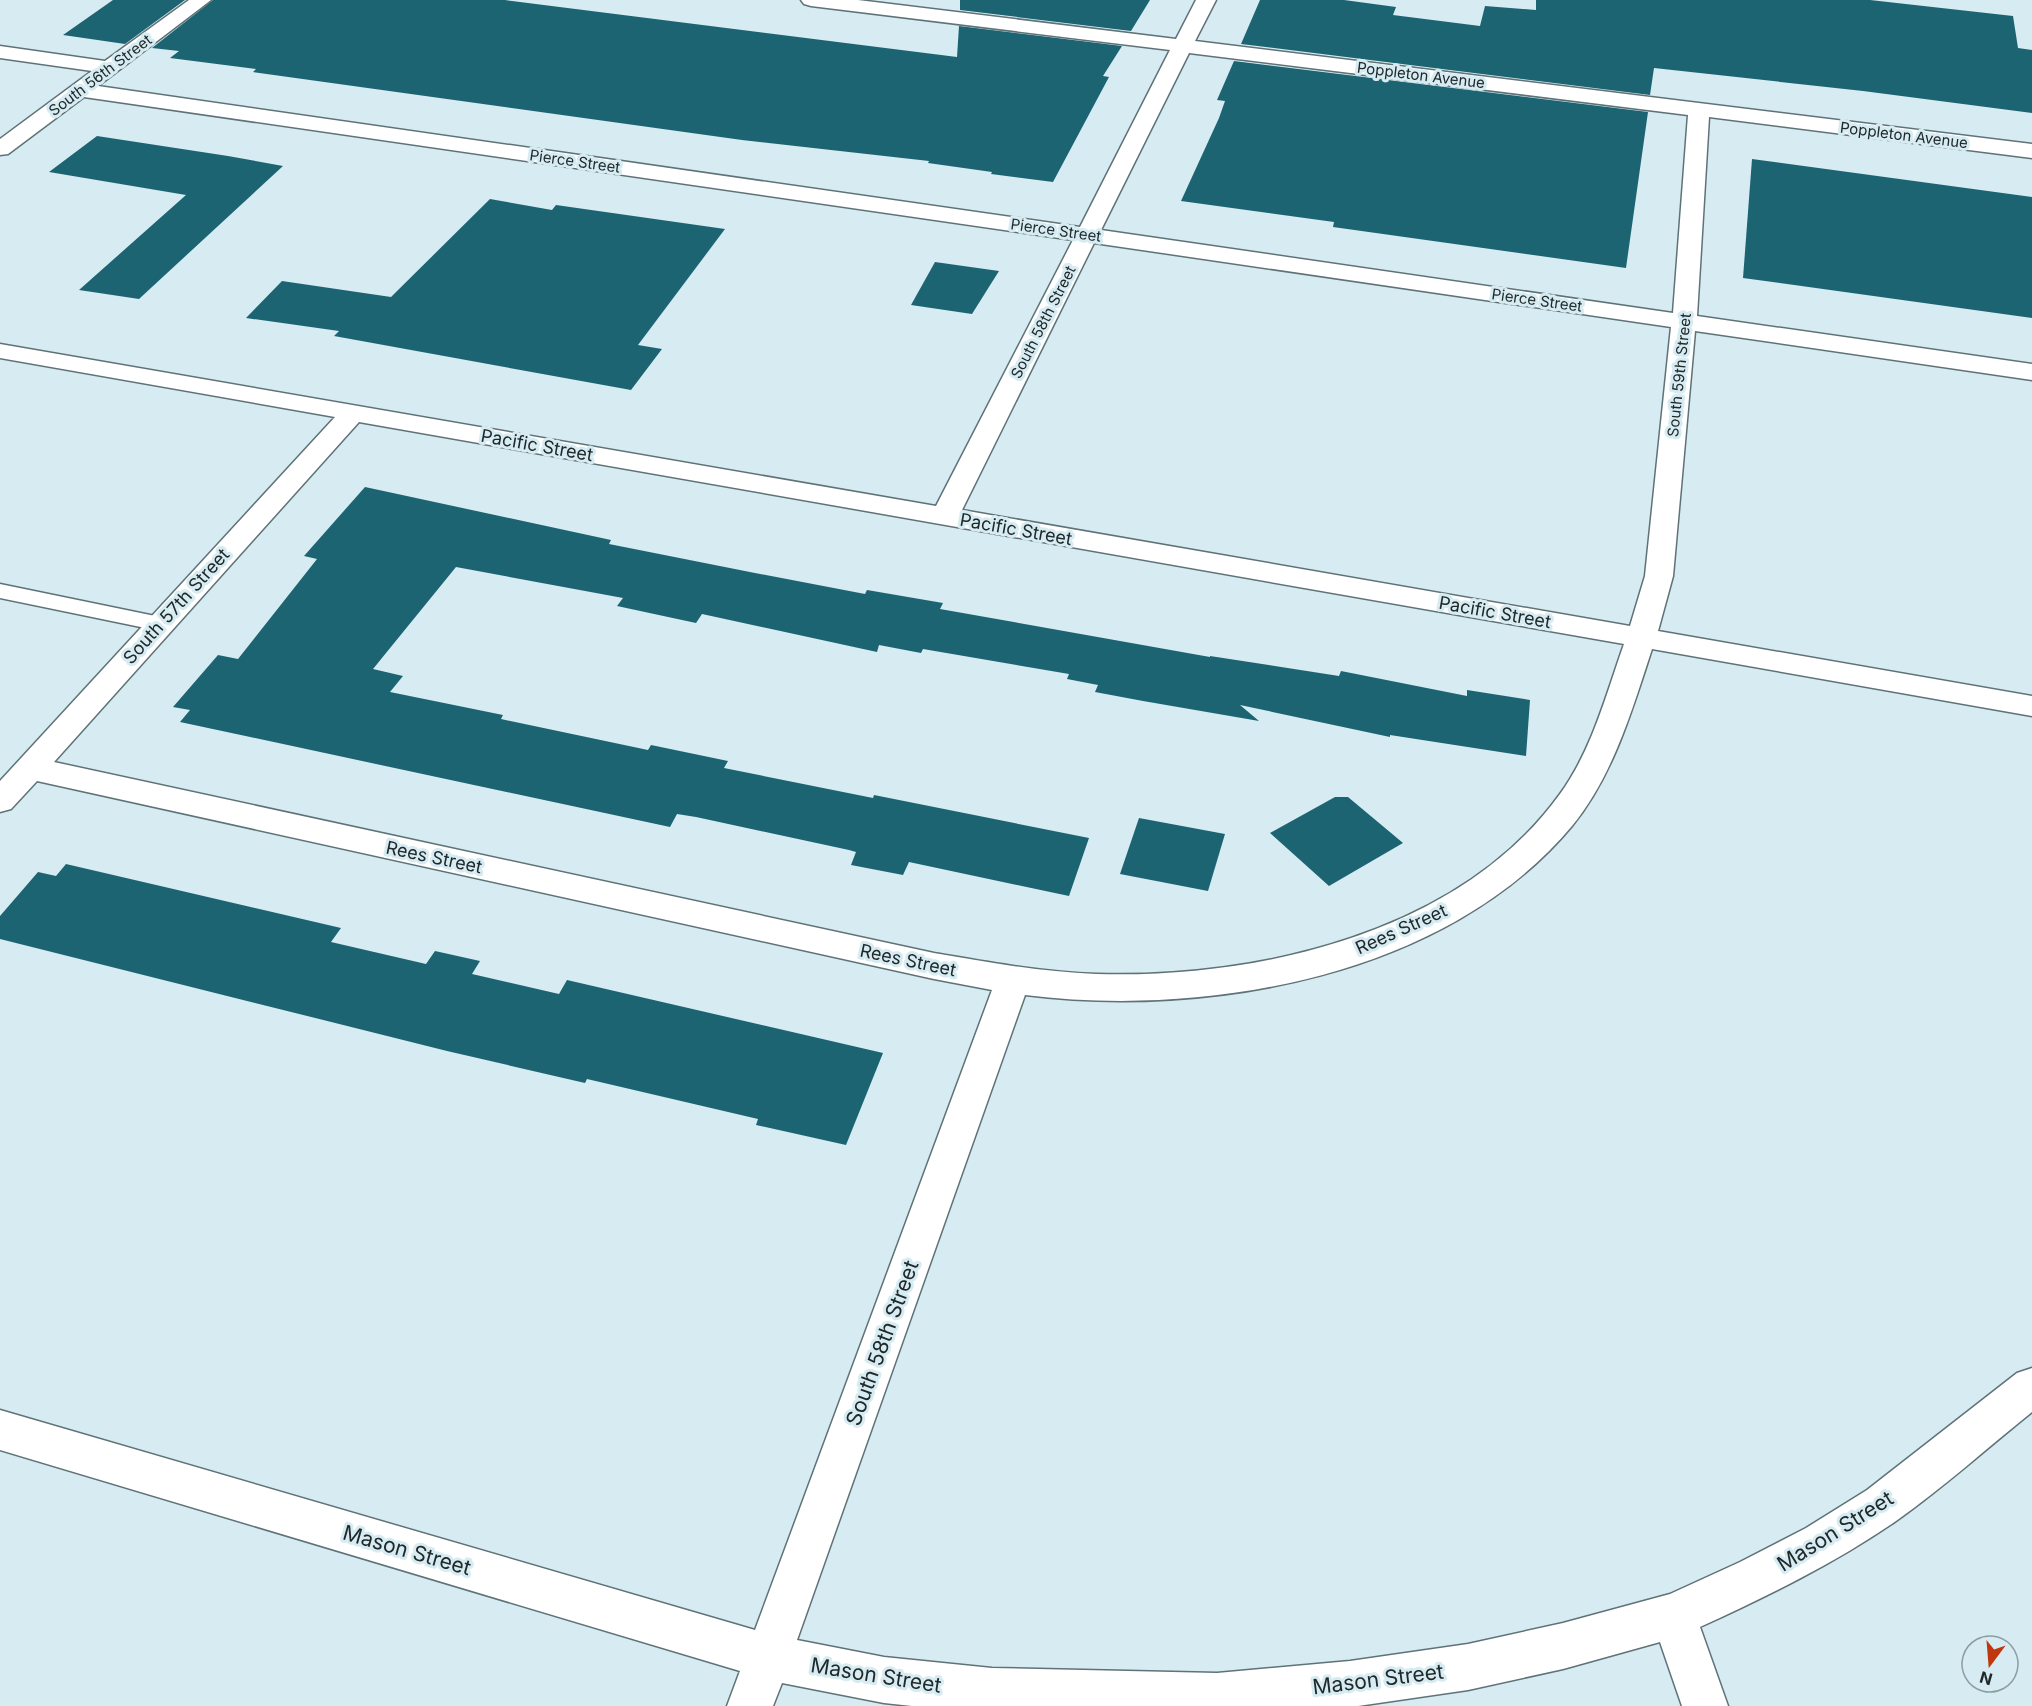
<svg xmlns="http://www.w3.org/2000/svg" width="2032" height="1706" font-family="Inter,sans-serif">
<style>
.building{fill:#1d6473}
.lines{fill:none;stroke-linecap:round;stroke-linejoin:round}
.service-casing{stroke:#5f7277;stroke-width:3}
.minor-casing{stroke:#5f7277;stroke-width:3}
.service{fill:#fff;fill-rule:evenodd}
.minor{fill:#fff;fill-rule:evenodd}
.labels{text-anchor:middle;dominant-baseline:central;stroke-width:6;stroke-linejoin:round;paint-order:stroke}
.far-street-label{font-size:15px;fill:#20282a;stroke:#d6ecf2}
.street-label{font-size:18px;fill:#20282a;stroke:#d6ecf2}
.near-street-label{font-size:21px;fill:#20282a;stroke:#d6ecf2}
</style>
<rect width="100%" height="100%" fill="#d6ecf2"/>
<!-- building -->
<g class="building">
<polygon points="113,0 185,0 125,44 63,35"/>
<polygon points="213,0 505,0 957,57 959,26 1122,46 1103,76 1109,77 1053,182 991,174 992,172 928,163 929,161 742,140 253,72 256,69 170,58 179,51 152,48"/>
<polygon points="960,0 1150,0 1131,31 960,10"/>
<polygon points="1260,0 1344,0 1396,7 1393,15 1480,26 1485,6 1536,10 1536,0 1870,0 2013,16 2018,48 2032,50 2032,113 1863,91 1654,68 1650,95 1241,44"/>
<polygon points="1234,61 1648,112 1626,268 1333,227 1334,222 1181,201 1219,118 1225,101 1217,100"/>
<polygon points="97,136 228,156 283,166 139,299 79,290 186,195 49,172"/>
<polygon points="1752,159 2032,197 2032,318 1743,278"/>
<polygon points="490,199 552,210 556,205 725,229 638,345 662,349 631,390 334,336 339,331 246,318 282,281 391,297"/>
<polygon points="935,262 999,271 972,314 911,305"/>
<polygon points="365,487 611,540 609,544 755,573 865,594 867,590 943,603 940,609 1210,657 1210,656 1339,676 1341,671 1467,696 1467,690 1530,700 1526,756 1390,735 1390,737 1240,705 1259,721 1143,701 1095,692 1098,685 1067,679 1069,674 923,649 921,653 879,645 877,652 702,614 696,623 617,606 623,598 456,567 373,669 403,676 390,692 503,715 501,719 648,750 651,745 728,761 724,768 873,798 874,795 1089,838 1069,896 909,862 903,875 851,865 856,852 849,850 696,817 677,814 670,827 180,722 190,710 173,707 218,655 238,659 317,559 304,556"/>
<polygon points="1335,797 1348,797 1403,843 1329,886 1270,833"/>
<polygon points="1139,818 1225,834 1208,891 1120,874"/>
<polygon points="66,864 341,928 331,942 426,964 435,951 480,961 472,974 559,994 567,980 883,1053 846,1145 756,1125 758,1119 587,1079 585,1083 447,1051 0,939 0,916 38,872 56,876"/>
</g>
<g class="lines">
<defs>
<polygon id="service" points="0,584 160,617 168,619 171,624 168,629 160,631 0,598"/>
<path id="minor" d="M 189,0 L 211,0 L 98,86 L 1080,227 L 1170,50 L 811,6 L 804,4 L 801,0 L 858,0 L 1176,39 L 1196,0 L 1216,0 L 1195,41 L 2032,144 L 2032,158 L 1709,117 L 1697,316 L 2032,364 L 2032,380 L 1695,331 L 1673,576 L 1658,631 L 2032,696 L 2032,716 L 1652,649 C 1632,710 1613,776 1572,826 C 1447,976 1209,1018 1025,995 L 797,1640 L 884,1657 L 992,1668 L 1217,1673 L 1350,1661 L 1468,1644 L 1563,1623 L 1670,1594 L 1740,1562 L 1806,1528 L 1867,1490 L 2017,1373 L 2032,1368 L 2032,1412 C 1987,1448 1943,1488 1896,1521 C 1835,1563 1768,1596 1700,1627 L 1728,1706 L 1682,1706 L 1660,1642 L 1563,1669 L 1468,1690 L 1358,1706 L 912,1706 L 884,1703 L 782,1683 L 773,1706 L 727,1706 L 740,1671 L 0,1450 L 0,1410 L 755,1630 L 992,990 L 934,979 L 37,781 L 11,809 L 0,812 L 0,781 L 335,417 L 0,358 L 0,344 L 936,506 L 1073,240 L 84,97 L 8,154 L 0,155 L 0,139 L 92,71 L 0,58 L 0,46 L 105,61 ZM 1189,53 L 1688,115 L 1673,313 L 1101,230 ZM 1094,243 L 1671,327 L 1645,576 L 1630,626 L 962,510 ZM 359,422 L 1624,644 C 1606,695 1592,750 1560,794 C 1460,933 1258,979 1096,974 C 1041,972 987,962 934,953 L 54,762 Z"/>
</defs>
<!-- service casing -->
<use href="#service" class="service-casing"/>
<!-- minor casing -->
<use href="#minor" class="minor-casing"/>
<!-- service -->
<use href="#service" class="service"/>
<!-- minor -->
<use href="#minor" class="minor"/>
</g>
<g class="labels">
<!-- far-street labels -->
<g class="far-street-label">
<text transform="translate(100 75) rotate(-37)">South 56th Street</text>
<text transform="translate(1421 75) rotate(7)">Poppleton Avenue</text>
<text transform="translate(1904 135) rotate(7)">Poppleton Avenue</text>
<text transform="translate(575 161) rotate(8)">Pierce Street</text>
<text transform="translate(1056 230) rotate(8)">Pierce Street</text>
<text transform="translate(1537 300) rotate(8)">Pierce Street</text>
<text transform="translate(1043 322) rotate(-63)">South 58th Street</text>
<text transform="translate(1679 375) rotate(-84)">South 59th Street</text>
</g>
<!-- street labels -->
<g class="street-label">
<text transform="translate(537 445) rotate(10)">Pacific Street</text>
<text transform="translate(1016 529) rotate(10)">Pacific Street</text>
<text transform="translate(176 606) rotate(-48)">South 57th Street</text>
<text transform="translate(1495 612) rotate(10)">Pacific Street</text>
<text transform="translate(434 857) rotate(12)">Rees Street</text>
<text transform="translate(1401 929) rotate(-24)">Rees Street</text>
<text transform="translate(908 960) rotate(12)">Rees Street</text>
</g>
<!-- near-street labels -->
<g class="near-street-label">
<text transform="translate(882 1343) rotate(-70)">South 58th Street</text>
<text transform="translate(1835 1531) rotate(-32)">Mason Street</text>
<text transform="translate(407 1550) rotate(16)">Mason Street</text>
<text transform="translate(876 1675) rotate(9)">Mason Street</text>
<text transform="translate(1378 1679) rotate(-7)">Mason Street</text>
</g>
</g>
<!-- north arrow -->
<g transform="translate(1990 1664) rotate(196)"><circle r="28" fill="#d6ecf2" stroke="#8d9ea2" stroke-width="1.5"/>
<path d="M0-4.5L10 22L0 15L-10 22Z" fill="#c0370f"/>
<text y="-9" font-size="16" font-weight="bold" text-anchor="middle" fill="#20282a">N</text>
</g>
</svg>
